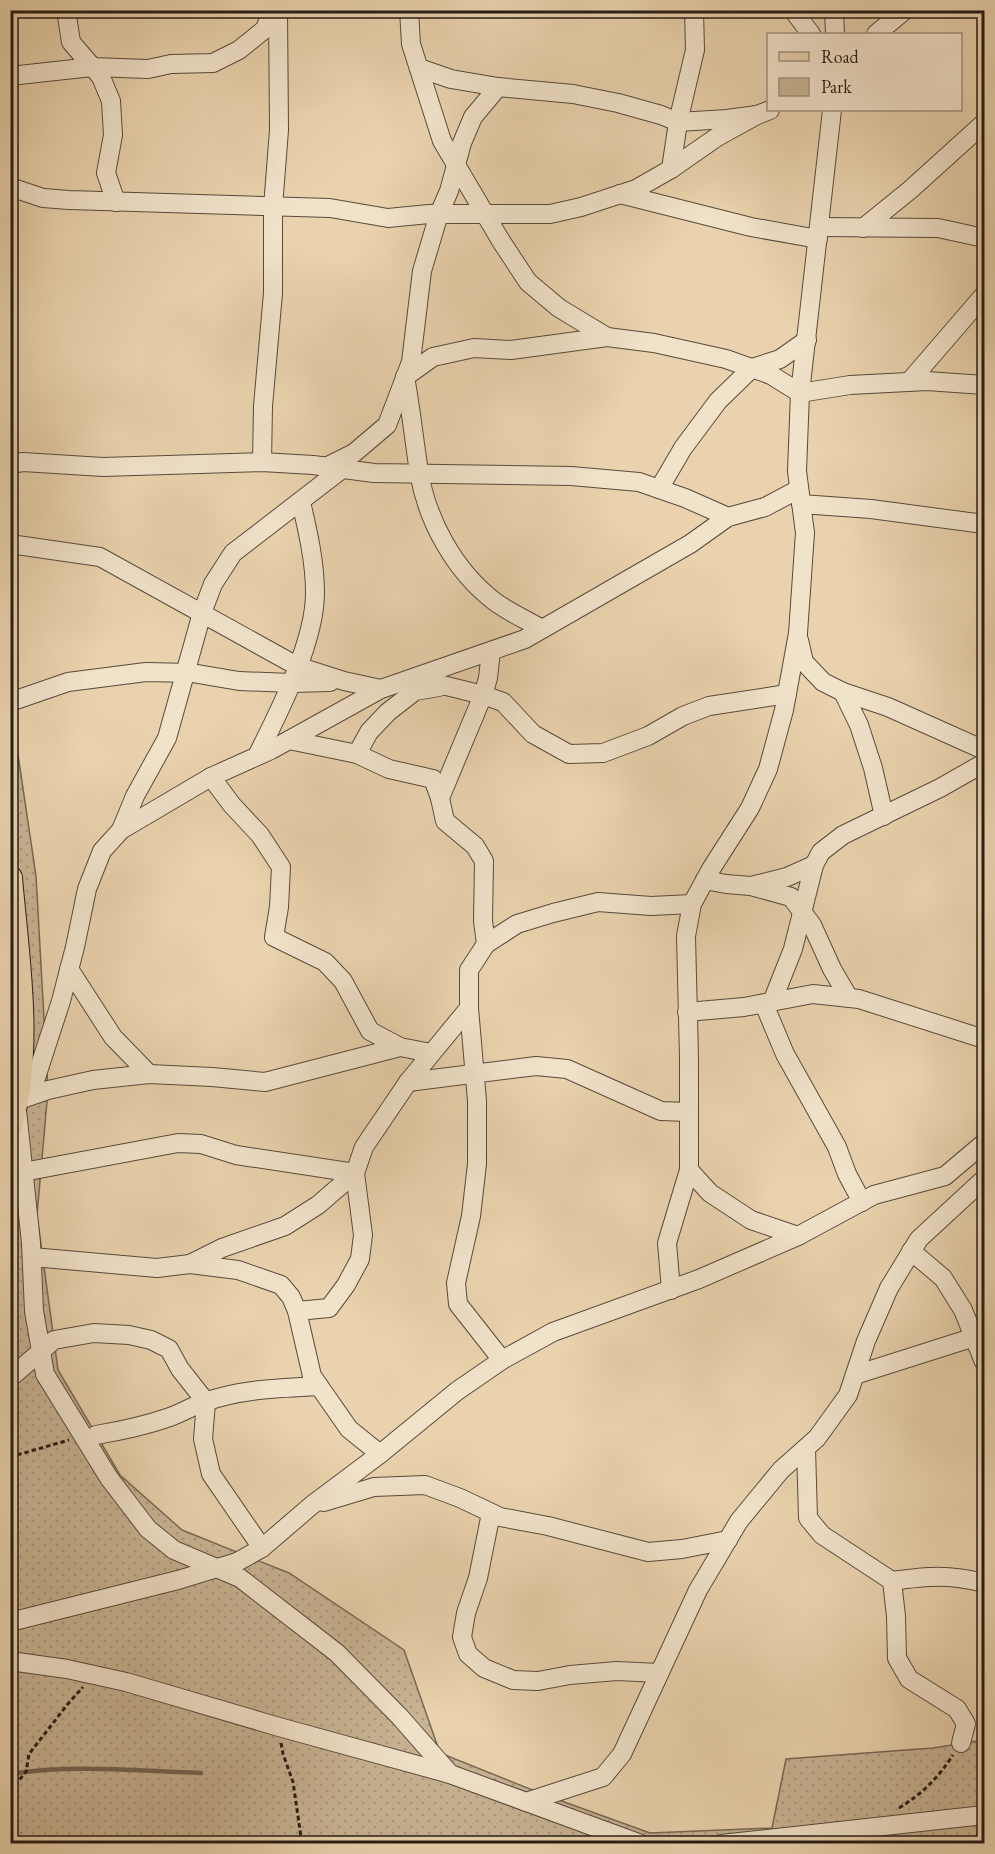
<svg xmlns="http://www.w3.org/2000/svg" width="995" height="1854" font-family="'EB Garamond',serif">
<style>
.green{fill:url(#green-dots);stroke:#786854;stroke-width:1.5}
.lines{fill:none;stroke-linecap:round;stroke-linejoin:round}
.stream{stroke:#746452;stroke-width:4.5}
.minor-casing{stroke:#584a3c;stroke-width:20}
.major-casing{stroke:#281c16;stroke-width:26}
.path{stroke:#281c16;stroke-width:3;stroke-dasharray:4.5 3;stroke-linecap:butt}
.minor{stroke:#f1e2ca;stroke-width:18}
.major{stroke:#e9d2ad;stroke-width:24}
</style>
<defs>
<pattern id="green-dots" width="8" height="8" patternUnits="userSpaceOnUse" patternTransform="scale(1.5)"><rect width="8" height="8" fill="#c8b393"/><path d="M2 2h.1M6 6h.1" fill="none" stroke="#ac997e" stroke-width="1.8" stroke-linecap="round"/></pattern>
</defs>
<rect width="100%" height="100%" fill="#e9d2ad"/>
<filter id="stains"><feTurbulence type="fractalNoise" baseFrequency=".00333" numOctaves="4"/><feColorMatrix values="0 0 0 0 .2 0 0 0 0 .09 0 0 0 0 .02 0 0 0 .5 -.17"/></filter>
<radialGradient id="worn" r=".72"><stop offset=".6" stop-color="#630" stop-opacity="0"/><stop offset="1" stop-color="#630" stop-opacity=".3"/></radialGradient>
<!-- green -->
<polygon class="green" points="10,701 36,876 48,1090 37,1215 58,1370 120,1475 182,1530 289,1573 404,1650 440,1753 545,1795 650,1833 772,1828 786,1759 933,1748 984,1740 984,1843 11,1843"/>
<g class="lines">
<!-- stream -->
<path class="stream" d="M 10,1774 C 74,1764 137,1771 201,1773"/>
<defs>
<g id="minor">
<polyline points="66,10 71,42 101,77 111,101 113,135 106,173 116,202"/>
<polyline points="409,10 411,44 442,141 501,241 528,282 559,308 607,337 654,343 726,359 771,375 800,393 850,385 927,381 984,385"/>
<polyline points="793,10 811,34"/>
<polyline points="834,10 835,34"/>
<polyline points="876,34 905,10"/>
<polyline points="419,68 451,79 498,87 573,94 618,103 661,115 678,122 727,119 757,115 770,110"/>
<polyline points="10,76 92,67 148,69 171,64 213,63 239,50 265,29 272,10"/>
<polyline points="671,169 678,122 695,50 694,10"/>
<polyline points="10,187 43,198 69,200 330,208 388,218 429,214 550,214 581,207 636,189 671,169 717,137 757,115"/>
<polyline points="620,194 751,227 818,239"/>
<polyline points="820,227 938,228 984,238"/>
<polyline points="863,228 910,190 984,123"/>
<polyline points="909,382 984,295"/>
<polyline points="262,462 263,406 273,293 273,207 279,130 278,10"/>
<polyline points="10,464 23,462 103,467 262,462 313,465 374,473 571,476 639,482 685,498 728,517"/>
<polyline points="326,467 354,453 387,425 411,362 422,271 439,214 449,191 462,143 473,117 498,87"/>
<polyline points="659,489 683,448 718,401 752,368 780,359 807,340"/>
<polyline points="801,504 871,509 984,524"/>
<polyline points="10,544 100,557 297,666 344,681 381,689"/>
<path d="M 542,629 C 527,620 508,612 494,601 C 455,571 427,521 419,472 C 414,440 411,409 405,377 L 433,357 L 474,348 L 511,350 L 607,337"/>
<polyline points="799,640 804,662 823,682 843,692 888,707 984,750"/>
<polyline points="414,678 483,695 503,702 533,734 569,754 603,753 648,736 683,716 709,706 787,694"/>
<polyline points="843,692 859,725 873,768 884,816"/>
<polyline points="10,702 68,682 146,672 192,673 239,681 292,683 330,682"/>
<polyline points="289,740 357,754 389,769 433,779 440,798 445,821 475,846 484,861 483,921 486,944"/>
<polyline points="357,754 369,732 388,712 415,691 439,687"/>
<path d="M 257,756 C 279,712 315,642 315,593 C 315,562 308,532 301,502"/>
<polyline points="211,777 232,805 260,835 281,867 279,907 274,937 325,962 343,981 370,1031 400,1047"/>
<polyline points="440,798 483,695 488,678 491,651"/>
<polyline points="121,830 135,796 167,738 202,613 213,584 233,553 342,469"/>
<polyline points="705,880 726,884 751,886 791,897 812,925 832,969 849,998"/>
<polyline points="751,886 787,877 814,865 821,852 843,835 940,788 984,763"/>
<polyline points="69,969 113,1037 149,1074"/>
<polyline points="772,1002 793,949 814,865"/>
<polyline points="764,1004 785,1054 837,1147 847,1174 862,1202"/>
<polyline points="687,1012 744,1007 813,994 859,999 984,1039"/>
<polyline points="431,1053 400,1047 265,1082 212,1077 149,1074 93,1080 48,1090 16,1101 31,1243 34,1311 45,1374 109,1478 148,1529 174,1550 240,1578 337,1653 400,1717 450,1774"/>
<polyline points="408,1082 536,1066 567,1069 661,1111 688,1112"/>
<polyline points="30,1096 61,1001 75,947 87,889 102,851 121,830 211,777 271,750 381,689 525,639 690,544 728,517 765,507 799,489"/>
<polyline points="689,1170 710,1193 751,1220 798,1236"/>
<polyline points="23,1172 178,1143 201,1144 236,1155 355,1173"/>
<polyline points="911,1251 943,1278 963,1310 984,1362"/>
<polyline points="32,1257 157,1268 190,1264 238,1270 281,1285 291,1297 297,1311 312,1376 349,1429 380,1454"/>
<polyline points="190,1264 222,1248 285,1226 318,1205 355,1173"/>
<polyline points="671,1290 667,1243 689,1170 689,1057 686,936 692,904 711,869 750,808 768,769 784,710 798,633 805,533 797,471 800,393 832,110"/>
<polyline points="297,1311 329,1308 346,1285 360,1259 363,1235 355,1173 364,1147 408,1082 469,1008"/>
<polyline points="502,1360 458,1304 456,1283 471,1216 477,1164 477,1101 469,1008 469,970 486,944 517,924 553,913 598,902 651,906 692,904"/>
<polyline points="855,1375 984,1334"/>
<polyline points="10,1378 54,1340 94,1333 129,1335 151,1340 169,1349 180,1369 206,1402 203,1439 211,1474 262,1548"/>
<path d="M 96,1435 C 120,1431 144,1426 167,1418 C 180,1414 192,1406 205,1402 C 241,1389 281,1388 319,1386"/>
<path d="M 806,1448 L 808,1518 L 822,1535 L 892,1581 C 928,1576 949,1574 984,1583"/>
<polyline points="324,1502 374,1487 425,1485 460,1498 500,1517 548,1526 648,1552 682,1549 728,1540"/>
<polyline points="491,1513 478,1578 466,1613 462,1637 468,1654 484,1668 513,1680 538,1681 570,1675 617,1671 659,1673"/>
<polyline points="892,1581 896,1616 897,1658 909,1679 957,1709 966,1724 961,1743"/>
<polyline points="10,1622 178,1580 237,1562 262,1548 312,1505 380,1454 457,1391 502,1360 553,1332 699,1279 798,1236 874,1195 945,1176 984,1143"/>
<polyline points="10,1661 67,1669 126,1682 279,1727 450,1774 641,1844"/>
<polyline points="526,1802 603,1777 622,1754 698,1590 739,1521 781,1470 817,1438 848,1395 866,1341 889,1288 919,1239 984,1179"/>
<polyline points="721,1844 984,1815"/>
</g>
<path id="major" d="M 10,878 C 17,959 32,1046 10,1126"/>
</defs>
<!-- minor casing -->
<use href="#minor" class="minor-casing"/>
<!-- major casing -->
<use href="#major" class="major-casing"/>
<!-- path -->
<g class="path">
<polyline points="10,1457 69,1440"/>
<polyline points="281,1743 283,1754 293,1782 302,1844"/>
<polyline points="10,1791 26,1772 29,1754 67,1705 83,1687"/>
<path d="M 899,1808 C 922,1794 938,1778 953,1755"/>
<polyline points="965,1844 977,1835 979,1831"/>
</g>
<!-- minor -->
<use href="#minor" class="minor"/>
<!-- major -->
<use href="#major" class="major"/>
</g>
<!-- margin -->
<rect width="995" height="1854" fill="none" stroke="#e9d2ad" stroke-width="36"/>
<rect x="12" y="12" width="971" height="1830" fill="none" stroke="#281c16" stroke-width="3"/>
<rect x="18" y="18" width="959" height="1818" fill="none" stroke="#281c16" stroke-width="1.5"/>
<!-- legend -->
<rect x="767" y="33" width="195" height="78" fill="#f1e2ca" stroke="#a19382" stroke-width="1.5"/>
<rect x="779" y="52" width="30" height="9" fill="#e9d2ad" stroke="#a19382" stroke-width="1.5"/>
<text x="821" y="63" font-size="18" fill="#281c16">Road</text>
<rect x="779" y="78" width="30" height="18" fill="#c8b393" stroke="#a19382" stroke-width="1.5"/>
<text x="821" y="93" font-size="18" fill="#281c16">Park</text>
<rect width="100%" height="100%" filter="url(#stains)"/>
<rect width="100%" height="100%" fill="url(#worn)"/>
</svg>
